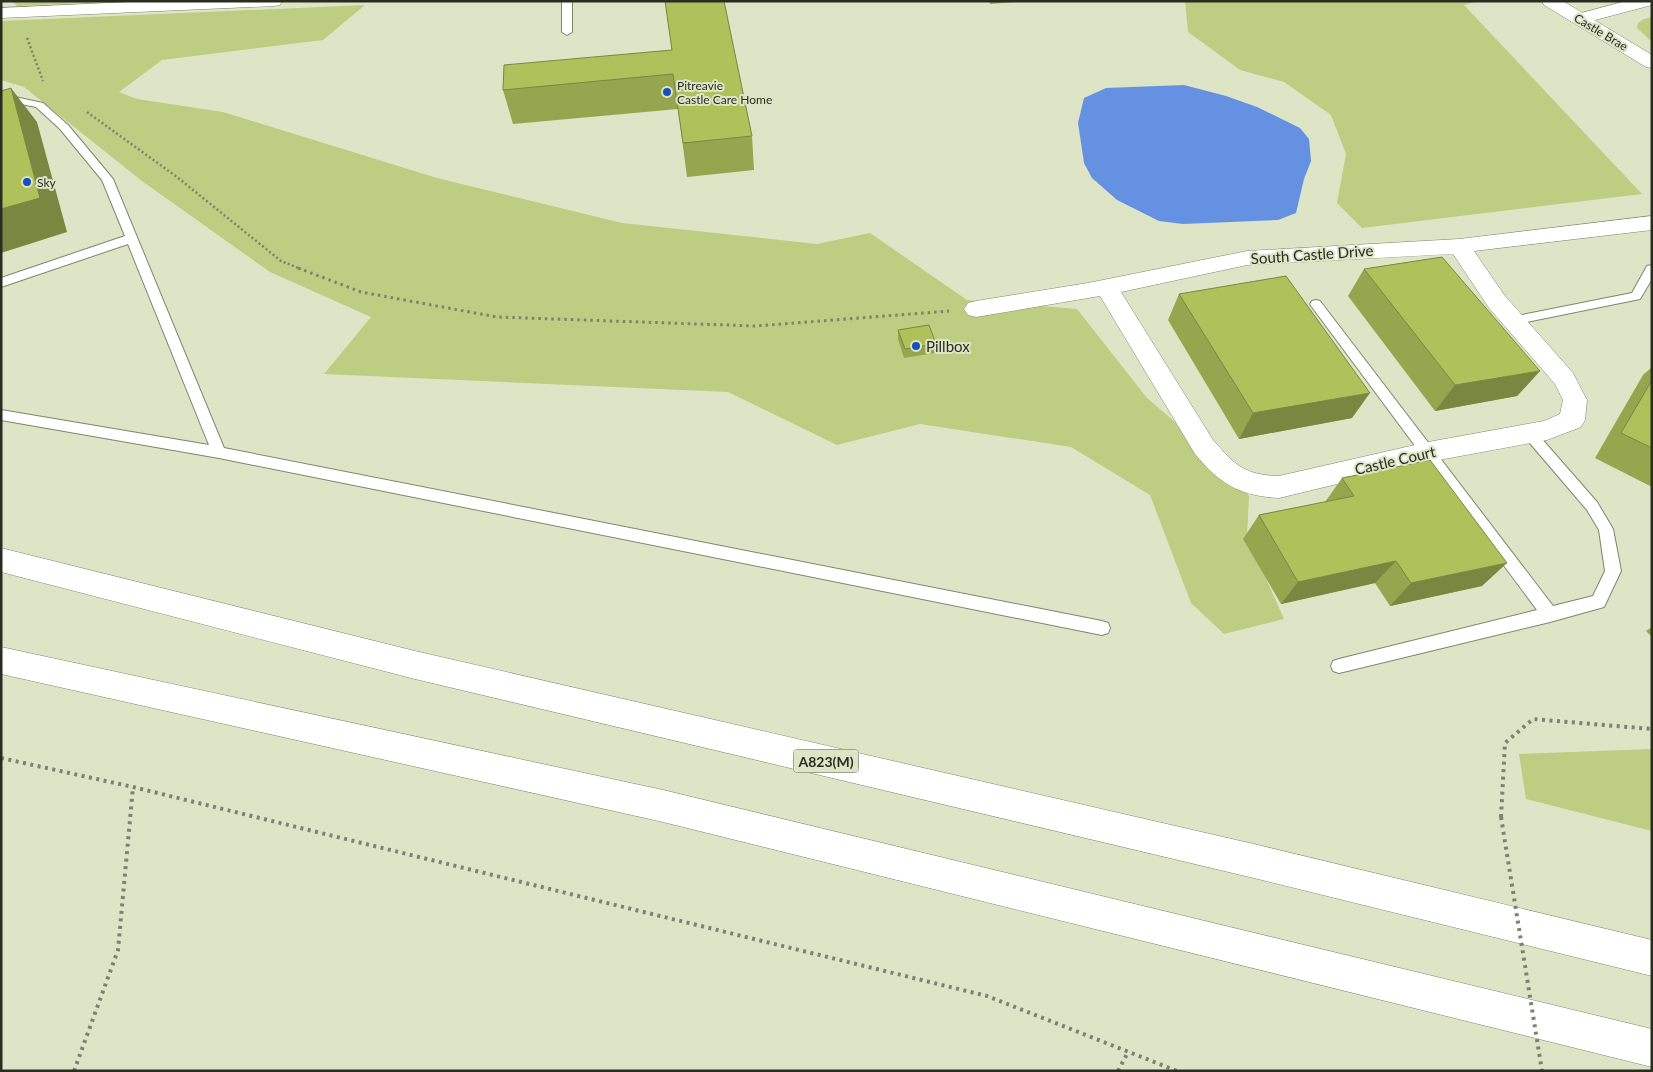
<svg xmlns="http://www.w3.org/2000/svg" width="1653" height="1072" font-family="Lato,sans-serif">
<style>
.green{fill:#bdcd81}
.water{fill:#6591e2}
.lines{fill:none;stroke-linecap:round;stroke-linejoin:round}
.lane-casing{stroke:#7f866a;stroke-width:2}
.street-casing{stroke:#7f866a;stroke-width:1}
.secondary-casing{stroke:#7f866a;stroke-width:1}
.highway-casing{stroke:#7f866a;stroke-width:1}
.path-far2{stroke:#7e836f;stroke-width:2.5;stroke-dasharray:2 2.5;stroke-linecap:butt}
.path-far1{stroke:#7e836f;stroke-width:3;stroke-dasharray:2.5 4;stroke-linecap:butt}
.path{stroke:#7e836f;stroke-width:4;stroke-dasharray:3 4.5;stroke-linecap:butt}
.lane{fill:#fff;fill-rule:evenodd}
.street{fill:#fff;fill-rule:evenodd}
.secondary{fill:#fff;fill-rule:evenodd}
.highway{fill:#fff;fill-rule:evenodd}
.path-bridge{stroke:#7e836f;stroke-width:4;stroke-dasharray:3 4.5;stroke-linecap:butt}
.wall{fill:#96a64e}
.shaded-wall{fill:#7a8740}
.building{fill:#aec15b;stroke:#7a8740}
.poi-dot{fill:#174fbb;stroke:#dee5c7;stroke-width:2}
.labels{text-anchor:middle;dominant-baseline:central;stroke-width:4;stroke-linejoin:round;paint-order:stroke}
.far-street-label{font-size:12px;fill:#292c21;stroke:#dee5c7}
.far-poi-label{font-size:12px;fill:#292c21;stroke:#dee5c7;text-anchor:start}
.shield{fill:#dee5c7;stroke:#5f6453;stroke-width:1}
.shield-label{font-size:14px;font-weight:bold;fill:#292c21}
.street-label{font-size:15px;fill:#292c21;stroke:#dee5c7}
.poi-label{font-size:15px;fill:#292c21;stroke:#dee5c7;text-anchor:start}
</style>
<rect width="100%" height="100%" fill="#dee5c7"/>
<!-- green -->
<g class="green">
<polygon points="12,1 123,1 17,6"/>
<polygon points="1185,1 1478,1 1464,5 1642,194 1362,228 1337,203 1346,154 1331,115 1284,82 1240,70 1188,32"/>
<polygon points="365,5 323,40 162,60 119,92 137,99 223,112 437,178 622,223 817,244 870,233 967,300 1077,309 1147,398 1204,447 1236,478 1249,496 1247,536 1284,619 1224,634 1191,603 1150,495 1071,447 920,424 837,445 728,392 324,374 371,317 270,272 142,181 24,87 1,80 1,21"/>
<polygon points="1652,17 1652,42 1637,28 1638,23 1644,19"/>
<polygon points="1652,749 1652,831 1526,799 1519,754"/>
</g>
<!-- water -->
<polygon class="water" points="1184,85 1226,96 1257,107 1300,128 1309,139 1311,161 1304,179 1296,213 1278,220 1183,224 1159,221 1117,200 1092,178 1084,163 1078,123 1084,98 1106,88"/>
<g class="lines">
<defs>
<g id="lane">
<polygon points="562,1 572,1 572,32 567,35 562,32"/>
<polygon points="1,94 43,103 68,125 113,179 224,448 1102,621 1108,623 1110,628 1108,633 1102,635 219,458 1,420 1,410 209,445 128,244 1,287 1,278 125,236 102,180 60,129 36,107 1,100"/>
<polygon points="1652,265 1652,279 1640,299 1512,325 1507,324 1506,321 1507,318 1632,293 1647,266"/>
<polygon points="1316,300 1320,301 1553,606 1593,596 1605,571 1599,530 1587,510 1522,434 1524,430 1529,429 1534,430 1597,502 1613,529 1621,571 1604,607 1550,622 1339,673 1333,671 1331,666 1333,661 1339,659 1537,610 1312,307 1310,304 1312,301"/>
</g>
<g id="street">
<polygon points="1626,1 1652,1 1652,5 1580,24 1574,23 1571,19 1574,15"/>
<path d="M 1652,216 L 1652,230 L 1474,251 L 1505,296 L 1573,373 L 1587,400 L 1585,420 L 1581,427 L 1547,440 L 1428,462 L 1279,498 C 1240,496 1220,484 1195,454 L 1100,296 L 976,317 L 968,315 L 964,309 L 968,303 L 976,301 L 1088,283 L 1247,251 L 1459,239 ZM 1453,254 L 1489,308 L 1555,384 L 1563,400 L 1560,414 L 1544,421 L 1428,442 L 1279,476 C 1244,475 1235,465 1213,440 L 1121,292 L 1247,265 Z"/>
</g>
<g id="secondary">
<polygon points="150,1 282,1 280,5 274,6 1,18 1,8"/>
<polygon points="1542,1 1563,1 1652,55 1652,68 1646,67 1544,5"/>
</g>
<g id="highway">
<polygon points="1,548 415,651 1258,845 1652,940 1652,976 1258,879 415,679 1,572"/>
<polygon points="1,647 663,790 1652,1029 1652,1067 663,822 1,674"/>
</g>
</defs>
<!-- lane casing -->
<use href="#lane" class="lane-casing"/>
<!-- street casing -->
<use href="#street" class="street-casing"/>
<!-- secondary casing -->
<use href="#secondary" class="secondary-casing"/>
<!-- highway casing -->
<use href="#highway" class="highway-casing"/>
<!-- path-far2 -->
<g class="path-far2">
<polyline points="27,38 43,81"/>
<polyline points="87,112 177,177 281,261 301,269"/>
</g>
<!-- path-far1 -->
<polyline class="path-far1" points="298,268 361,292 497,317 755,326 949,311"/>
<!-- path -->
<g class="path">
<polyline points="1,758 133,787 987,996 1177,1071"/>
<polyline points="1501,817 1505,743 1533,719 1652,729"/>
<polyline points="74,1071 118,950 133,787"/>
<polyline points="1118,1071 1128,1052"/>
</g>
<!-- lane -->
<use href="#lane" class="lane"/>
<!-- street -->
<use href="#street" class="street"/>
<!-- secondary -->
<use href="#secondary" class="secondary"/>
<!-- highway -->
<use href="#highway" class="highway"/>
<!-- path-bridge -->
<polyline class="path-bridge" points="1501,817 1542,1071"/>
</g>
<!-- wall -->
<g class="wall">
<polygon points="989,1 1027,1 990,4"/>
<polygon points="672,50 752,136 754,170 687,177 678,109 513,124 503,90"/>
<polygon points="1364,269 1540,371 1517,396 1435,411 1348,296"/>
<polygon points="1179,294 1352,418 1239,439 1168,320"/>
<polygon points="898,330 936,344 935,353 904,358 898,339"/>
<polygon points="1652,367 1652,487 1595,458 1643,375"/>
<polygon points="1342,478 1482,586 1390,606 1375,583 1281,604 1243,539 1259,515 1325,502"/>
<polygon points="1652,627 1652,637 1646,631"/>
</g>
<!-- shaded-wall -->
<g class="shaded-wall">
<polygon points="11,88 37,122 67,232 1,253 1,209"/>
<polygon points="1540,371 1517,396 1435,411 1455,385"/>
<polygon points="1370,393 1352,418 1239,439 1253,413"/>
<polygon points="1396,561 1375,583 1281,604 1298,582"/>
<polygon points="1507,563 1482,586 1390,606 1411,583"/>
</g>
<!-- building -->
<g class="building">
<polygon points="665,1 724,1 752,136 683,143 673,74 503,90 504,65 672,50"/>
<polygon points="11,88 40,198 1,209 1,91"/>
<polygon points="1442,257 1540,371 1455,385 1364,269"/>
<polygon points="1286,276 1370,393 1253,413 1179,294"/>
<polygon points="929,325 936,344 905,349 898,330"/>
<polygon points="1652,380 1652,448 1621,433"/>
<polygon points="1430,460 1507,563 1411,583 1396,561 1298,582 1259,515 1354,496 1342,478"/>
</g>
<!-- markers -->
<g class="poi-dot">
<circle cx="667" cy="92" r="5"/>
<circle cx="27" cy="182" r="5"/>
<circle cx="916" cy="346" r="5"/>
</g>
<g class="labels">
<!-- far-street labels -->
<g class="far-street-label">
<text transform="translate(1601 32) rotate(31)">Castle Brae</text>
</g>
<!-- far-poi labels -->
<g class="far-poi-label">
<text x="677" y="85">Pitreavie<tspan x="677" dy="14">Castle Care Home</tspan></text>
<text x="37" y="182">Sky</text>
</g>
<!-- shield labels -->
<rect class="shield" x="793.5" y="749.5" width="65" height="23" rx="4"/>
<g class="shield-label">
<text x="826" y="761">A823(M)</text>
</g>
<!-- street labels -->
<g class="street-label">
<text transform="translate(1312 254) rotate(-4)">South Castle Drive</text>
<text transform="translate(1395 460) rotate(-13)">Castle Court</text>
</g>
<!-- poi labels -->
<g class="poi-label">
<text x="926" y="346">Pillbox</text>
</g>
</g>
<!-- border -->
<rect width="1653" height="1072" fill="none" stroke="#292c21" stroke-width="5"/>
</svg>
